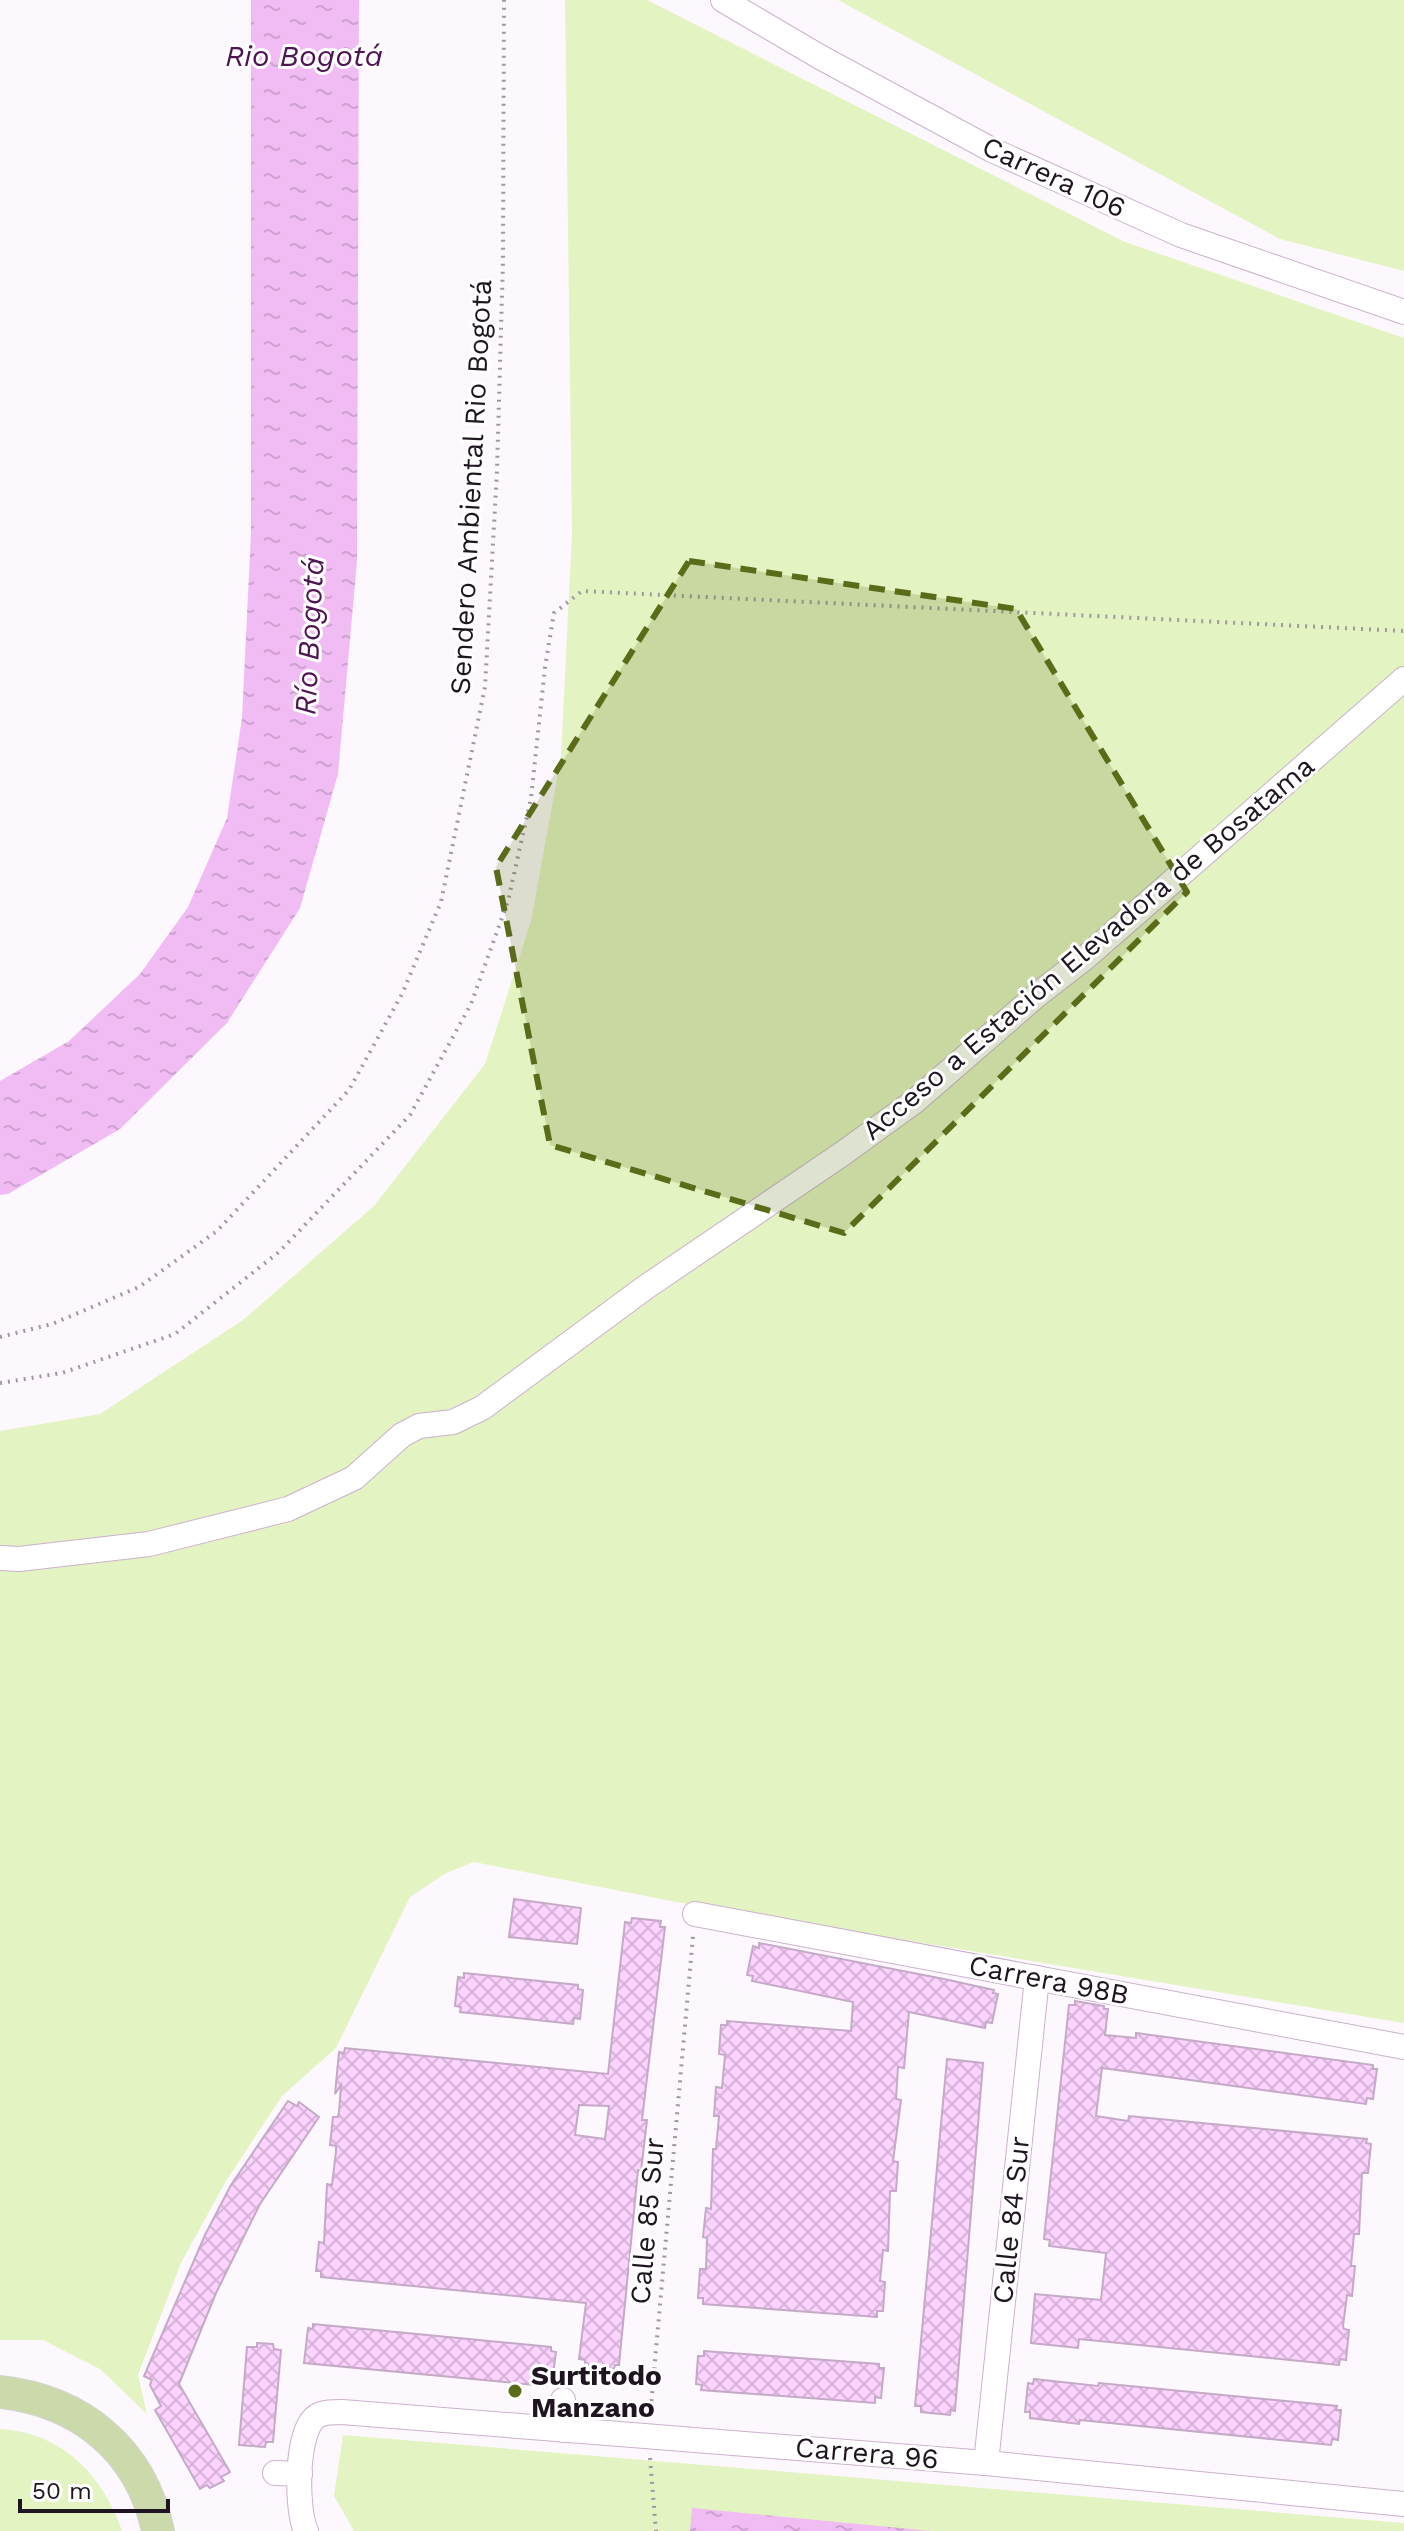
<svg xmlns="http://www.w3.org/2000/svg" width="1404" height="2531" font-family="'Work Sans',sans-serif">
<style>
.grass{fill:#e4f3c2}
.water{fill:url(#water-ripples)}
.building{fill:url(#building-cross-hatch);stroke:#c4aac6;stroke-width:2;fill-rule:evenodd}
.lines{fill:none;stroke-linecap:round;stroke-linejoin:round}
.minor-casing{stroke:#cbb1cd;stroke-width:26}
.major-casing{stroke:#d7d5d7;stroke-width:34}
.path{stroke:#9f98a0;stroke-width:4;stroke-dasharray:2 6;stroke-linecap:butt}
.minor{stroke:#fff;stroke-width:24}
.major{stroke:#ccd9aa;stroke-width:32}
.marked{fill:#5a6c19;fill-opacity:0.2;stroke:#5a6c19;stroke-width:6;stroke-dasharray:16 10;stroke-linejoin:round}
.poi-dot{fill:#5a6c19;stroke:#fff;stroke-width:3}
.labels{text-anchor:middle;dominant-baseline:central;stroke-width:6;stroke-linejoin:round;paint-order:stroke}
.street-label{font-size:28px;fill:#1f1520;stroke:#fff}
.poi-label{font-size:28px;font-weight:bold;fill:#1f1520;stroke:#fff;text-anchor:start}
.water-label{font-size:30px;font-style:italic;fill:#4f1454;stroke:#fff}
</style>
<defs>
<pattern id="water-ripples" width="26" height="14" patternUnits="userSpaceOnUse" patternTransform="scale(2)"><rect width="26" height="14" fill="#f0bcf3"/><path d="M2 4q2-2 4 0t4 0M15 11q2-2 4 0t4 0" fill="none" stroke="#cda1d0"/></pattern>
<pattern id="building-cross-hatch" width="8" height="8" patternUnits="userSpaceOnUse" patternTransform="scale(2)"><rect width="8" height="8" fill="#fcd2fe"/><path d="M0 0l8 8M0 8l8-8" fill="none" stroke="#d8b3d9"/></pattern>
</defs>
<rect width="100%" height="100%" fill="#fdf8fd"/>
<!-- grass -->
<g class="grass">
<polygon points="565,0 647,0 1125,242 1404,338 1404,2023 676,1902 474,1862 446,1873 410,1897 336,2048 282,2096 226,2181 181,2263 138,2375 147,2414 100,2369 43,2340 0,2340 0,1431 100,1414 243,1320 374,1206 485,1064 531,921 561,757 572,533"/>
<polygon points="838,0 1404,0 1404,271 1280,239"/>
<path d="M 0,2429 C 61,2432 103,2475 122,2531 L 0,2531 Z"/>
<polygon points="343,2435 1404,2523 1404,2531 354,2531 334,2496"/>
</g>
<!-- water -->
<g class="water">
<polygon points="251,0 359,0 357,561 338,774 300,908 227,1023 120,1129 8,1194 0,1195 0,1081 69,1041 140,974 188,907 227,818 242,718 251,533"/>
<polygon points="692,2508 931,2531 690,2531"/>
</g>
<!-- building -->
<g class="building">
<polygon points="514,1899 581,1908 577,1944 509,1937"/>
<path d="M 632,1918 L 661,1921 L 660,1927 L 665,1927 L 642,2120 L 647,2120 L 641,2171 L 638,2170 L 619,2365 L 615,2365 L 614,2369 L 585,2366 L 585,2360 L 579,2359 L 586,2303 L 321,2277 L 321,2271 L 316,2271 L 319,2242 L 324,2243 L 327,2184 L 332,2185 L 336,2151 L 336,2146 L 330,2145 L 333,2117 L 338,2117 L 339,2112 L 341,2085 L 335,2094 L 339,2052 L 344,2053 L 345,2048 L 608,2074 L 625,1922 L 631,1923 ZM 579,2105 L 609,2106 L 605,2139 L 575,2135 Z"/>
<polygon points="759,1943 944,1979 994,1990 993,1993 998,1994 992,2023 986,2022 985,2028 909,2012 904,2068 898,2067 896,2099 901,2100 893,2161 898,2162 896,2191 890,2191 888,2251 883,2250 880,2281 885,2282 883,2311 877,2311 877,2317 703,2304 703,2298 698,2298 700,2269 706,2269 707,2238 703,2237 706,2208 711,2209 713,2149 716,2149 719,2116 714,2116 716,2087 722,2088 725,2055 719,2054 721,2025 727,2025 727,2021 851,2031 853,2002 752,1981 753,1976 747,1975 753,1946 759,1948"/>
<polygon points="464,1973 578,1985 578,1989 583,1990 580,2019 574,2018 573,2024 460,2012 461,2007 455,2006 458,1977 464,1978"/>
<polygon points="1075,2001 1104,2006 1104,2009 1108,2009 1105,2035 1136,2038 1136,2033 1373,2065 1373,2069 1377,2069 1373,2099 1367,2098 1366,2104 1102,2068 1096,2116 1128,2121 1129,2116 1367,2139 1366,2143 1371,2144 1368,2173 1362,2173 1359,2234 1354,2234 1351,2266 1355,2266 1352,2296 1347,2295 1343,2326 1344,2329 1349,2330 1346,2360 1340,2359 1339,2365 1079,2339 1078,2348 1031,2343 1035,2294 1101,2300 1106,2253 1049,2246 1050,2240 1044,2239 1069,2005 1075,2005"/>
<polygon points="947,2059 983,2063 955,2411 951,2410 950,2415 921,2412 921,2406 915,2406"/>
<polygon points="288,2101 297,2106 299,2102 319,2117 260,2204 216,2293 179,2384 230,2472 221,2477 224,2481 210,2488 207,2485 200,2489 155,2410 161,2406 150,2385 152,2380 144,2376 205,2235 231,2185"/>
<polygon points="313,2324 551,2347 551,2351 556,2352 552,2381 547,2381 546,2386 304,2363 308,2328 313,2329"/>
<polygon points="257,2343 273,2344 274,2349 281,2350 273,2442 266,2442 265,2447 239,2445 247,2347 257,2347"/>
<polygon points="704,2351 879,2364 879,2368 884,2368 881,2398 875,2397 875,2403 701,2390 702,2385 696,2384 698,2356 704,2356"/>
<polygon points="1034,2379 1098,2386 1099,2383 1337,2406 1336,2410 1341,2410 1338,2440 1332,2439 1331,2445 1080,2420 1079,2424 1030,2418 1030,2412 1025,2412 1028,2383 1033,2384"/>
</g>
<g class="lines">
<defs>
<g id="minor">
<polyline points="723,0 820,57 992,150 1181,235 1404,312"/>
<polyline points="0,1558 19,1559 149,1544 288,1509 354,1478 402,1435 419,1426 453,1422 482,1408 646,1287 842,1154 915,1101 1037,995 1086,957 1404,679"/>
<polyline points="695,1914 1404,2047"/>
<polyline points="563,2400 564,2430"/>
<polyline points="986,2463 1037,1978"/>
<polyline points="275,2473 300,2474"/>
<path d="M 306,2531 C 296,2510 295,2430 317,2416 C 324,2412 334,2412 342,2412 L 986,2463 L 1404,2504"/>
</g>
<path id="major" d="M 0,2392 C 81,2401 141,2450 158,2531"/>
</defs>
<!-- minor casing -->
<use href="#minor" class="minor-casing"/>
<!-- major casing -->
<use href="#major" class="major-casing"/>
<!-- path -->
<g class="path">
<polyline points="0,1337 52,1324 139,1287 217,1231 349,1090 402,994 441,902 485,687 497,471 503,260 504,0"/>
<polyline points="0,1383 62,1373 175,1334 279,1252 410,1115 471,1004 508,901 531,798 545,667 554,613 582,591 1404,631"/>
<polyline points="650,2417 693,1936"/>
<polyline points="650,2458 656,2531"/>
</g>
<!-- minor -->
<use href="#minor" class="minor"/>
<!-- major -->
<use href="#major" class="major"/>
</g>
<!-- marked area -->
<path class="marked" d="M 689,561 L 1016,609 L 1187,892 L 844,1233 L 550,1145 L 496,867 Z"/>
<!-- markers -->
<circle class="poi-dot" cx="515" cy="2391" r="8"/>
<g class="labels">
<!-- street labels -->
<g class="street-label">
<text transform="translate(1054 177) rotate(25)">Carrera 106</text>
<text transform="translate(471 487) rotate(-87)">Sendero Ambiental Rio Bogotá</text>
<text transform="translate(1088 948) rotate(-40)">Acceso a Estación Elevadora de Bosatama</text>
<text transform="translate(1049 1980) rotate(11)">Carrera 98B</text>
<text transform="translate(1011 2220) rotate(-84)">Calle 84 Sur</text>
<text transform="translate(647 2221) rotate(-85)">Calle 85 Sur</text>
<text transform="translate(867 2453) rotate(5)">Carrera 96</text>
</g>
<!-- poi labels -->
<g class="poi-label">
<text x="531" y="2375">Surtitodo<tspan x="531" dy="32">Manzano</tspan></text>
</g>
<!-- water labels -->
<g class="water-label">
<text x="304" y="55">Rio Bogotá</text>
<text transform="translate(309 636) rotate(-87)">Río Bogotá</text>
</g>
</g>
<!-- scale -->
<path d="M20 2499v12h148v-12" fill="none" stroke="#1f1520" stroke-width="4"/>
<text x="32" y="2499" font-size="24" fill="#1f1520" stroke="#ffffff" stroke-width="6" paint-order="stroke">50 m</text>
</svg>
